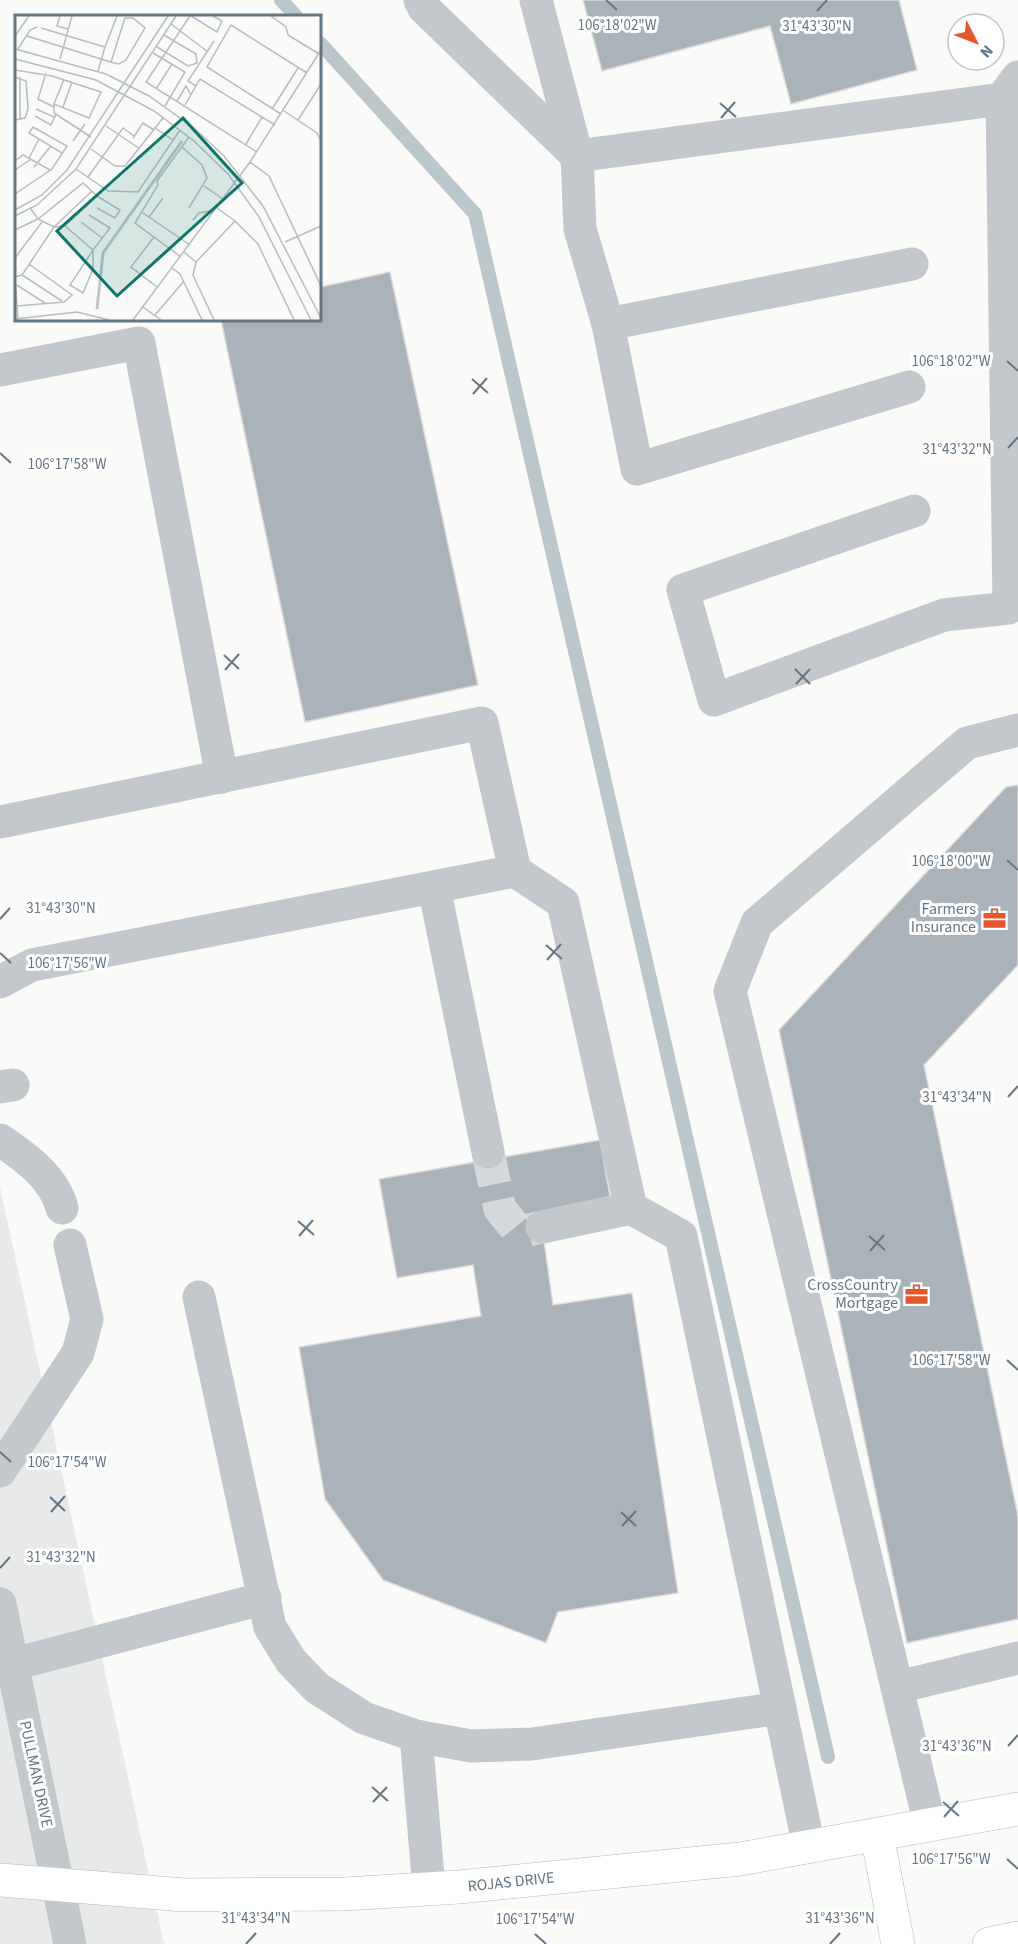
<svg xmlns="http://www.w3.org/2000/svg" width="1018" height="1944" font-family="'Source Sans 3',sans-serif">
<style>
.built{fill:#e8e9e9}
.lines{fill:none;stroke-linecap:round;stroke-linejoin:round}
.stream{stroke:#bbc7cb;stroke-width:14}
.building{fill:#aab3b9;stroke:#dcdcda;stroke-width:1.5}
.minor-tunnel{stroke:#d5d9db;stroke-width:33;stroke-dasharray:33 16;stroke-linecap:butt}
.major-casing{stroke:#b5babe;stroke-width:34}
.minor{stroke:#c3c8cc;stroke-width:33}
.major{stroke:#fff;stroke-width:33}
.ticks{fill:none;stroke:#657683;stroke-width:2}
.labels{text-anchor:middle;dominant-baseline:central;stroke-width:6;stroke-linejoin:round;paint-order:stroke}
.poi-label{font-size:16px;fill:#657683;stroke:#fff;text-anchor:end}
.street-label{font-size:16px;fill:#657683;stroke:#fff}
.inset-river{fill:none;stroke:#bbc7cb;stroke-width:3}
.inset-road{fill:none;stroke:#b5bdc2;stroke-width:1.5}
.view{fill:#0f766e;fill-opacity:0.15;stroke:#0f766e;stroke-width:3}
.inset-edge{fill:none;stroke:#657683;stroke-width:3}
.ticks-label{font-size:15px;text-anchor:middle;fill:#657683;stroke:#fff;stroke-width:6;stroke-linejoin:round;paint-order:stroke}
</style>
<rect width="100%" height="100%" fill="#fafaf8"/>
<!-- built -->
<polygon class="built" points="0,1187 164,1944 0,1944"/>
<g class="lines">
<!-- stream -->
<g class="stream">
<polyline points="281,0 296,16"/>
<polyline points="320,43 475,214 828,1757"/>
</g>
</g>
<!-- building -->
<g class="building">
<polygon points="583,0 899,0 917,70 791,104 770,26 602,71"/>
<polygon points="390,272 478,685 305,722 221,320 320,320 320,287"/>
<polygon points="1018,785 1018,965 924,1065 1018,1516 1018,1619 907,1643 779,1030 1006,787"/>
<polygon points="600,1140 610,1196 542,1227 553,1305 632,1293 678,1593 558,1612 546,1643 383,1580 325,1499 299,1347 481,1316 473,1265 397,1278 379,1179"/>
</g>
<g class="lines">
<!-- minor-tunnel -->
<polyline class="minor-tunnel" points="488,1152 500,1209 519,1232 542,1227"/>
<defs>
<g id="major">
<polyline points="877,1835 898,1944"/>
<polyline points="0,1880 184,1895 345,1894 459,1887 740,1859 1018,1809"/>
<polyline points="989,1944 1018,1938"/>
</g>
</defs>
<!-- major casing -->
<use href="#major" class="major-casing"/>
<!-- minor -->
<g class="minor">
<polyline points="420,0 424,8 577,156"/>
<polyline points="536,0 577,156 580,229 608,324 637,469 909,387"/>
<polyline points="577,156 1002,99 1018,77"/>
<polyline points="608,324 912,264"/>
<polyline points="0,370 139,343 222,777"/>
<polyline points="914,511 683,590 714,700 944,615 1009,608 1002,99"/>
<polyline points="0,822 482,723 515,871 563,903 631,1208 681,1236 809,1847"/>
<polyline points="434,887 488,1152"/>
<polyline points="0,982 32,965 515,871"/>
<polyline points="0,1087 13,1085"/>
<path d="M 0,1140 C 25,1157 54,1177 62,1208"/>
<polyline points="542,1227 631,1208"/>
<polyline points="199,1297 270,1627 291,1661 317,1688 364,1718 416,1736 471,1746 532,1744 780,1708"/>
<polyline points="0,1471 78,1353 87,1319 70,1245"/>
<polyline points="0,1604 70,1944"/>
<polyline points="14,1664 265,1598"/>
<polyline points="898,1687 1018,1658"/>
<polyline points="416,1736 429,1889"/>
<polyline points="930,1825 730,991 757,923 967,743 1018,730"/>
</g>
<!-- major -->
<use href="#major" class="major"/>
</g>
<!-- ticks -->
<path class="ticks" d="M 606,0 L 617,10M 817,11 L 827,0M 720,103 L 736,117M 721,118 L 735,102M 1007,361 L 1018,371M 472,379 L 488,393M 473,394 L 487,378M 1008,448 L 1018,437M 0,453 L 11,463M 224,655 L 239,669M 795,669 L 810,684M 225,670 L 239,654M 796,684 L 810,669M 1007,860 L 1018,870M 0,919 L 10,908M 546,945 L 562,959M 0,953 L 11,963M 547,960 L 561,944M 1008,1097 L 1018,1086M 298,1221 L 314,1235M 299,1236 L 313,1220M 869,1236 L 885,1250M 870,1251 L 884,1235M 1007,1360 L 1018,1370M 0,1452 L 11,1462M 50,1497 L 65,1511M 51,1512 L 65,1496M 621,1512 L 636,1526M 622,1526 L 636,1511M 0,1568 L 10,1557M 1008,1746 L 1018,1735M 372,1787 L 388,1801M 373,1802 L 387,1787M 943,1802 L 959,1816M 944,1817 L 958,1801M 1007,1859 L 1018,1869M 535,1934 L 546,1944M 246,1944 L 256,1933M 830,1944 L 840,1933"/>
<!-- icons -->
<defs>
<symbol id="office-bare" viewBox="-9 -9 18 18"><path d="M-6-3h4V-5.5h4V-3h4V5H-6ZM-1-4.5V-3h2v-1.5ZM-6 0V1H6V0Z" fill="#e4572e" stroke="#fff" stroke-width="2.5" paint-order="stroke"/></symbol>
</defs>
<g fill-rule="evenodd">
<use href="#office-bare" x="978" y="902" width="33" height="33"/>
<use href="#office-bare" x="900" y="1278" width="33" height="33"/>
</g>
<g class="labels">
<!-- poi labels -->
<g class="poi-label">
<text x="976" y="909">Farmers<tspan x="976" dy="18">Insurance</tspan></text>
<text x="898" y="1285">CrossCountry<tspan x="898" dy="18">Mortgage</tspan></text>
</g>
<!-- street labels -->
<g class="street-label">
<text transform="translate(36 1774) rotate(78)">PULLMAN DRIVE</text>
<text transform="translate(511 1882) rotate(-6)">ROJAS DRIVE</text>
</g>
</g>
<!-- overview -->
<g transform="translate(15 15)">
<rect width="306" height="306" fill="#fafaf8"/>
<path class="inset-river" d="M 82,294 L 88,238 L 167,126"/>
<path class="inset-road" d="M 45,1 L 42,11 L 53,14M 175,1 L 131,67 L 242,137M 176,1 L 202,17 L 207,6 L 198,1M 256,1 L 271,12 L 273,20 L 304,39M 156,9 L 193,37M 26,13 L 90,32 L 83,56M 0,21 L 14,1M 12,21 L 99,48 L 104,49 L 111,45 L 130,13 L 118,3 L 110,3 L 96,47M 90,32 L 102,1M 142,32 L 173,51 L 182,48 L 181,39 L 149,20M 0,34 L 91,59 L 134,81 L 179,113 L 209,141 L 248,191 L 306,303M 3,34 L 15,15 L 22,12M 138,38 L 170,57 L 150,91M 0,44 L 81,65 L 139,96 L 179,126 L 213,159 L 244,202 L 296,305M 45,44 L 57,1M 0,55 L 37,61 L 86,77 L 74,103 L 39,89 L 39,98 L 76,122M 31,58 L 23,84 L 39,92M 0,62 L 11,66 L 13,94 L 10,103 L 0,105M 5,62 L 5,105M 181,71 L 173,66 L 199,26M 141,74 L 157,49M 162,86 L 171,71 L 176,80M 39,89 L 49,64M 170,90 L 185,64 L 260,110M 48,92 L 57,67M 21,94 L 39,102M 257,94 L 283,53M 269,96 L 302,118 L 306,126M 266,99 L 192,52 L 216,10 L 292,58M 20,101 L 36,110 L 41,99M 283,105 L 306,69M 91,111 L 125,134M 140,113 L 158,125M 118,123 L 128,108 L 139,115M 58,126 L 70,109M 231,129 L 247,102M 167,132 L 187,150 L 192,163 L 174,193M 76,134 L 100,151 L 110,151 L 148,103M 14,143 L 24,124M 0,146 L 8,140 L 35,155M 235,147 L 254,161 L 306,271M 19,152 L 36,131M 61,154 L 93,176 L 123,177 L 165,115M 0,155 L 16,144M 73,162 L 108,113 L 119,121M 189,171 L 208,184M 0,179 L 37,154 L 52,131 L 18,112 L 14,118 L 47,138M 0,195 L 27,180 L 52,155 L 153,1M 128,198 L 175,230M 0,201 L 22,190 L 61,154 L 161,1M 134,202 L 148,183M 178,205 L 184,198 L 200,195M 220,206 L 243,229 L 279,305M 66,207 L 87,223M 50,211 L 82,181 L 105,195 L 100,203 L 82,193M 39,212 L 50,211 L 78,235 L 78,254 L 68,278 L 55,270 L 78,235 L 95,213 L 74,200M 39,212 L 77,176M 0,215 L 23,204 L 68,168 L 82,181M 139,222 L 116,252 L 142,272M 270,227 L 306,211M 169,237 L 181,247 L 220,206 L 202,193M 166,242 L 120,208 L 143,170 L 142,166 L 174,122M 0,243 L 27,207M 181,247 L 178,260 L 199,305M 157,253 L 165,259 L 187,305M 7,260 L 47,286M 0,262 L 7,260 L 39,212 L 23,204 L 16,194M 0,265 L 3,304M 0,269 L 30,288M 2,291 L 49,287 L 57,280 L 14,249M 128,292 L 146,305M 140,300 L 169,266M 0,304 L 62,297 L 94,305M 118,305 L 235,147 L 306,35"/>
<path class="view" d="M 168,103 L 227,168 L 102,281 L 42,216 Z"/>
<rect width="306" height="306" class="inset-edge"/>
</g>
<g class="ticks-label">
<text x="617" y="30">106°18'02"W</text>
<text x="817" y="31">31°43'30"N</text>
<text x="951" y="366">106°18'02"W</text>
<text x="957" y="454">31°43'32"N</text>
<text x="67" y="469">106°17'58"W</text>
<text x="951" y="866">106°18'00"W</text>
<text x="61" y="913">31°43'30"N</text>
<text x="67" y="968">106°17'56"W</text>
<text x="957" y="1102">31°43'34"N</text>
<text x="951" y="1365">106°17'58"W</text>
<text x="67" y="1467">106°17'54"W</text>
<text x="61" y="1562">31°43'32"N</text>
<text x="957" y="1751">31°43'36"N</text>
<text x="951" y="1864">106°17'56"W</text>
<text x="256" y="1923">31°43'34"N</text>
<text x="840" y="1923">31°43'36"N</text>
<text x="535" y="1924">106°17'54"W</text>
</g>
<!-- north arrow -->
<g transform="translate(976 42) rotate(132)"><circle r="28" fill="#ffffff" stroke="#c1c8cd" stroke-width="1.5"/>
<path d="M0-4.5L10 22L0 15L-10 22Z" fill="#e4572e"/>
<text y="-9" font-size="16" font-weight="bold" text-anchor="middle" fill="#657683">N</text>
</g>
</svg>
